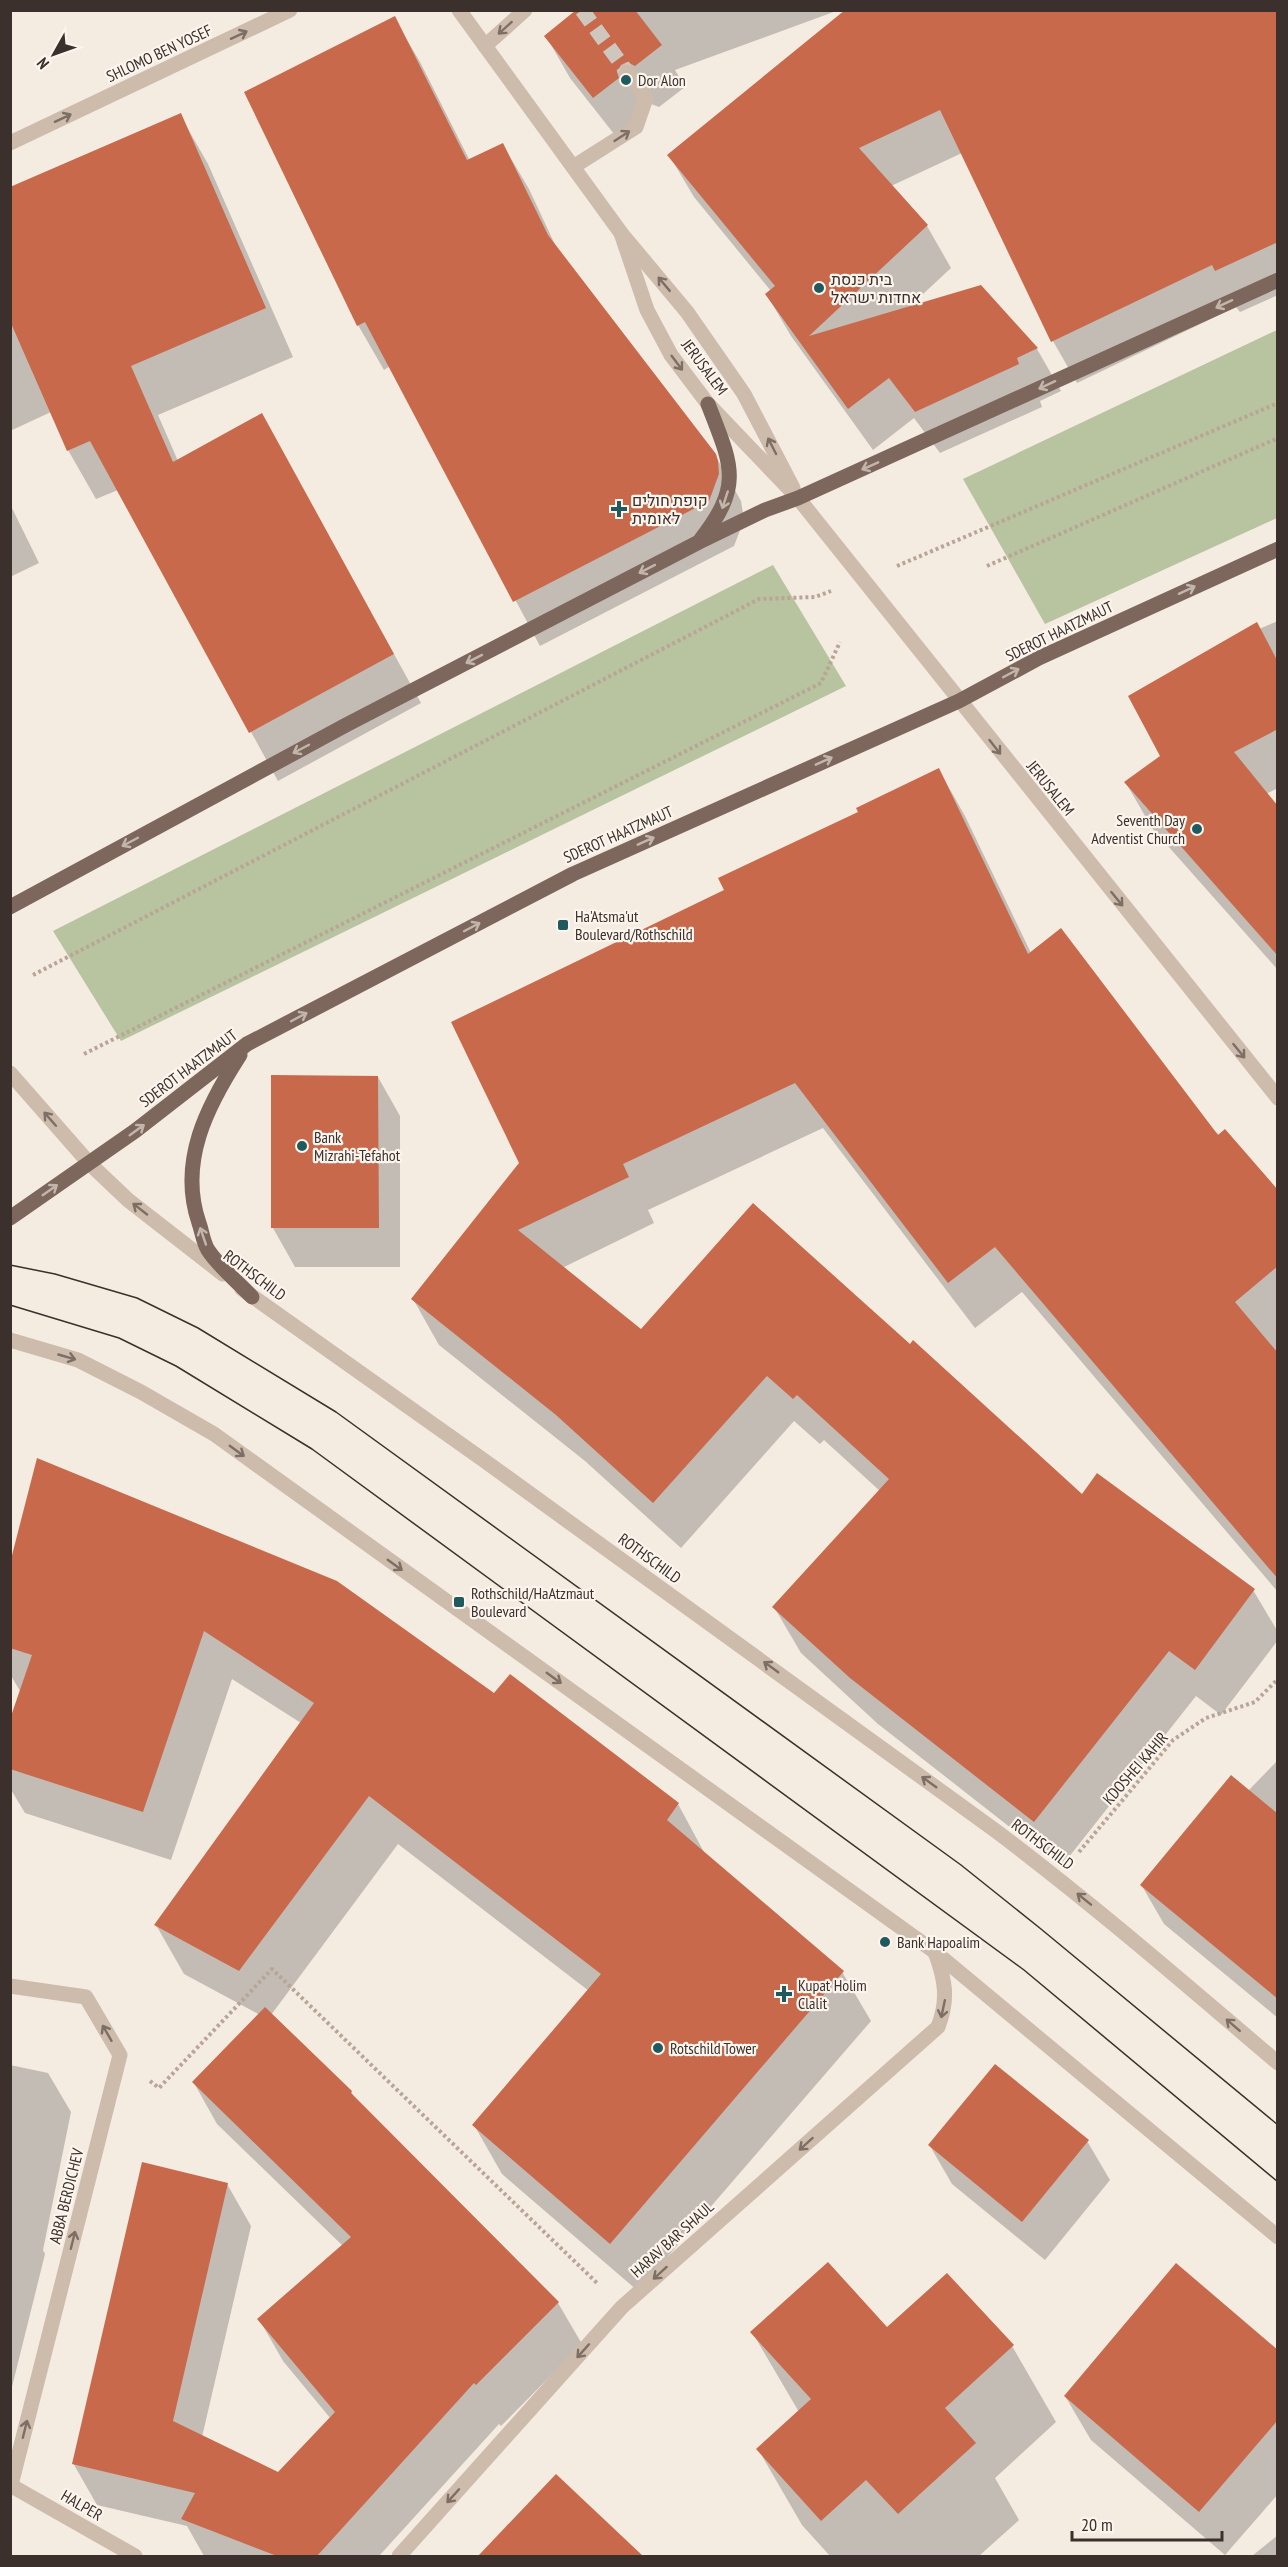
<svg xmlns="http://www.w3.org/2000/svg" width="1288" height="2567" font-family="'PT Sans Narrow',Heebo,sans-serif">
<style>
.green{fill:#b8c4a0}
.shadow{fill:#0003}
.building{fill:#c8694b}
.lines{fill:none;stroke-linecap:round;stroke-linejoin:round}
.minor-tunnel{stroke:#cfc6bd;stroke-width:15;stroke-dasharray:15 8;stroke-linecap:butt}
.path{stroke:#b9a596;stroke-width:4;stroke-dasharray:3 3;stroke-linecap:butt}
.minor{stroke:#cdbbac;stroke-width:15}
.major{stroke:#7d675c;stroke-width:15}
.tram{stroke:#3b302b;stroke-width:1.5}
.oneway{stroke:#7d6f65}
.oneway2{stroke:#c2b5ac}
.poi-dot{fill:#1f5a5e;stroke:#fbf5ee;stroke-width:2}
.labels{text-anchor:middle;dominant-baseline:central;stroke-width:4.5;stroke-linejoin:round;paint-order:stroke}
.street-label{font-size:16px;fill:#3b302b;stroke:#fbf5ee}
.poi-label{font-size:16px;fill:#3b302b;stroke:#fbf5ee;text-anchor:start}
</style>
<rect width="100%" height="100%" fill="#f4ebe1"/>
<!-- green -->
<g class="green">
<polygon points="1277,330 1277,518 1045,624 963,479"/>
<polygon points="773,565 846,686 121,1041 53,931"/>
</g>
<!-- shadow -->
<g class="shadow">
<polygon points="579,10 839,10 675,70 685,87 659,107 651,104 618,139 570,78 546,36"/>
<polygon points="1278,17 1278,295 1240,312 1236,307 1077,383 1053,341 962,153 891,186 927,226 951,268 908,308 981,287 1037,349 1061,391 1040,401 1042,407 940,453 914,418 873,450 791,336 767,295 771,291 694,197 669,155"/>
<polygon points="394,18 420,62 470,161 503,145 529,189 558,251 715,455 741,501 744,520 734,546 540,646 390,366 384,370 358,325"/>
<polygon points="180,115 208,164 293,357 158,415 178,461 262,415 421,703 278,781 118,490 96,499 68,450 51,412 10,431 10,188"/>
<polygon points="10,504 39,563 10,577"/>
<polygon points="1278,621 1278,788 1266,794 1278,809 1278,970 1152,828 1126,783 1162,757 1259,629"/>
<polygon points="939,770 965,816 1031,953 1278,1192 1278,1592 1022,1292 975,1328 823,1128 648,1210 654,1223 562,1268 641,1331 910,1346 1082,1496 1253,1590 1278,1632 1278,1640 1221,1715 1196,1696 1061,1867 878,1724 801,1653 774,1607 880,1491 824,1440 820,1444 794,1421 681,1548 585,1461 439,1345 413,1299 521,1163 726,891"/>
<polygon points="378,1077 400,1116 400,1267 295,1267 273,1228"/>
<polygon points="10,1569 495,1695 510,1676 678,1804 705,1854 842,1972 871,2021 638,2291 502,2174 474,2125 589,1991 398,1844 271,2015 351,2092 356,2100 558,2303 582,2344 501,2426 499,2424 379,2556 204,2556 187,2526 97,2505 73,2463 227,2184 251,2226 202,2437 278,2473 331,2419 283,2361 259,2319 343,2246 217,2124 194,2083 260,2015 184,1974 156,1925 301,1723 232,1679 171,1860 25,1813 10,1788 10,1724 20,1691 10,1674"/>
<polygon points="1278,1760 1278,2018 1164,1924 1142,1886 1248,1791"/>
<polygon points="10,2065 48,2073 71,2112 43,2250 45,2254 10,2395"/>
<polygon points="1087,2141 1110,2180 1045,2260 952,2184 930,2146"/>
<polygon points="887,2329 1012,2346 1056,2422 995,2478 1019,2520 979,2556 830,2556 802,2525 758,2449 799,2412 752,2332"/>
<polygon points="1278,2352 1278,2494 1225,2555 1091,2440 1065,2396"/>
<polygon points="556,2476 641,2556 480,2556"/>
<polygon points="1278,2535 1278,2556 1252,2556"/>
</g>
<!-- building -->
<g class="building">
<polygon points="576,10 635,10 662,45 635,66 627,62 621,65 617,72 619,78 593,98 544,36"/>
<polygon points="845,10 1278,10 1278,242 1215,271 1212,265 1051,342 940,110 859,148 928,225 809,336 981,285 1038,348 1017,358 1019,364 915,412 889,378 848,409 765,294 775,286 667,155"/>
<polygon points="395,16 467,160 503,143 548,235 716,454 718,461 719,474 709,501 513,602 365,322 357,326 244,92"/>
<polygon points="181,113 266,308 131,366 173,462 262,413 394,654 249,733 90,441 67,451 10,321 10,187"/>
<polygon points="1257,622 1278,662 1278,729 1234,752 1278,806 1278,956 1124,782 1160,756 1128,696"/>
<polygon points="939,768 1028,954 1061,928 1218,1135 1225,1129 1278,1190 1278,1266 1235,1302 1278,1353 1278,1579 995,1247 948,1283 795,1083 623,1164 629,1177 518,1230 641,1329 753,1203 910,1344 913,1340 1082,1494 1097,1473 1255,1589 1195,1670 1169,1651 1034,1822 850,1678 772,1607 889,1479 797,1395 793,1399 767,1376 653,1503 556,1415 411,1299 519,1163 451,1022 724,890 718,878 858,812 856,808"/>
<polygon points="271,1075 378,1076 379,1228 271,1228"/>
<polygon points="37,1458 337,1581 494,1693 510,1674 679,1803 667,1820 844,1971 610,2244 472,2125 601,1974 369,1796 239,1971 154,1925 314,1703 204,1631 143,1812 10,1769 10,1719 32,1655 10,1648 10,1563"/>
<polygon points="1231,1775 1278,1814 1278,1999 1140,1885"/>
<polygon points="265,2007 352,2091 351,2093 559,2302 476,2385 474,2383 317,2556 277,2556 181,2519 195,2493 72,2464 142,2162 228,2183 173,2421 278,2472 335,2412 257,2319 351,2237 192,2082"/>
<polygon points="995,2064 1089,2140 1022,2222 928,2145"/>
<polygon points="828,2262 887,2327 947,2273 1014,2345 945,2408 976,2443 898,2514 866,2480 821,2521 756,2449 811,2399 750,2332"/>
<polygon points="1176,2263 1278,2350 1278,2420 1199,2512 1064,2396"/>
<polygon points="556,2474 643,2556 478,2556"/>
</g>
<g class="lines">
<!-- minor-tunnel -->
<polyline class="minor-tunnel" points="582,10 627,72"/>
<!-- path -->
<g class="path">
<polyline points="897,566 1278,403"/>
<polyline points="987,566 1278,438"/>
<polyline points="33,975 759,599 815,597 831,591"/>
<polyline points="84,1054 821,683 840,642"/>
<polyline points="1079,1852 1173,1740 1206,1718 1255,1702 1278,1679"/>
<polyline points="150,2081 159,2088 272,1969 598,2284"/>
</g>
<!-- minor -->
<g class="minor">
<polyline points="459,10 621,233 687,312 744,394 793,488"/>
<polyline points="485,46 525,10"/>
<polyline points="10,143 290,10"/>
<polyline points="573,167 636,127 646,98 627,72"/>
<polyline points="621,233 647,310 671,355 708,404 798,498 1278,1098"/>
<polyline points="10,1073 89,1163 128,1200 223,1274"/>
<path d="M 242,1289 L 482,1459 L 996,1831 C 1093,1904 1185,1984 1278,2063"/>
<polyline points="10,1340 78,1360 141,1392 214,1434 935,1952 1278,2237"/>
<polyline points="10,1986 86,1997 120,2055 11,2485"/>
<polyline points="10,2485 135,2556"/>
<path d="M 399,2556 L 622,2307 L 938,2027 C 949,1999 945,1979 935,1952"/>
</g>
<!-- major -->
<g class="major">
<path d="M 701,539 C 744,484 731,464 708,404"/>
<polyline points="10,907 346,725 699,542 765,510 798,498 1278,280"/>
<path d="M 240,1055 C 207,1106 178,1162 199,1223 C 202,1231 203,1242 208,1250 C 219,1267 238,1282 252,1297"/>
<polyline points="10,1218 135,1131 247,1044 573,874 959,701 1039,658 1278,549"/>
</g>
<!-- tram -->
<g class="tram">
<polyline points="10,1265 55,1274 137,1298 198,1328 336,1412 961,1865 1041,1929 1278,2125"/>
<polyline points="10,1305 119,1338 176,1366 312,1449 1024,1970 1278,2182"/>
</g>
</g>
<!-- one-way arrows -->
<defs><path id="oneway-shaft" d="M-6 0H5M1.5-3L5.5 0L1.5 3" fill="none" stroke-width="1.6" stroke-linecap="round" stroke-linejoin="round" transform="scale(1.5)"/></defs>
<g class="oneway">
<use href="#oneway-shaft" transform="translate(505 28) rotate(138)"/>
<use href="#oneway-shaft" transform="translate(239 35) rotate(-25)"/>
<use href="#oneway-shaft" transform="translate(63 118) rotate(-25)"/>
<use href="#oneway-shaft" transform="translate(622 136) rotate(-33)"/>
<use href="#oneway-shaft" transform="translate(664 284) rotate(-130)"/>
<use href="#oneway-shaft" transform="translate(677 363) rotate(53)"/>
<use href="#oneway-shaft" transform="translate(772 446) rotate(-117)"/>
<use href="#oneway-shaft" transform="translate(995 747) rotate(52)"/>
<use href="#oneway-shaft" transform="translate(1117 899) rotate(51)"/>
<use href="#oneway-shaft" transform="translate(1239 1051) rotate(51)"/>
<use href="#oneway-shaft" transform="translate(50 1119) rotate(-131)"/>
<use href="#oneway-shaft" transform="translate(140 1209) rotate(-142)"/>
<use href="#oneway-shaft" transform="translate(67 1357) rotate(16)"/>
<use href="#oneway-shaft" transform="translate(237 1451) rotate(36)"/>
<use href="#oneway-shaft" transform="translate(395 1565) rotate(36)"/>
<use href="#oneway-shaft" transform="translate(771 1667) rotate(-144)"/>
<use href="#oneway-shaft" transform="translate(554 1678) rotate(36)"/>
<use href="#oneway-shaft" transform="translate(929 1782) rotate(-144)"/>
<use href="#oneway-shaft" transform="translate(1084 1899) rotate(-141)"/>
<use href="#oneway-shaft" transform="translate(943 2009) rotate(102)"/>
<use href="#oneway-shaft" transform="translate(1233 2025) rotate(-139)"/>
<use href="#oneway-shaft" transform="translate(107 2033) rotate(-120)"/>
<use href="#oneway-shaft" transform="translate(806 2144) rotate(138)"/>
<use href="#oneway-shaft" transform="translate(73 2240) rotate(-76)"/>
<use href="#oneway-shaft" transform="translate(660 2273) rotate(138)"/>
<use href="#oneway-shaft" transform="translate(583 2351) rotate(132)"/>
<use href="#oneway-shaft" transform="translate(25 2429) rotate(-76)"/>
<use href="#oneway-shaft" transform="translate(453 2496) rotate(132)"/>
</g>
<g class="oneway2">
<use href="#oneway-shaft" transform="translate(1224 304) rotate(155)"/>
<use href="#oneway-shaft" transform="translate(1047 385) rotate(155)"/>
<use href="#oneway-shaft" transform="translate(870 466) rotate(156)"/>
<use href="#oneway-shaft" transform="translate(725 500) rotate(108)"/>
<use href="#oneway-shaft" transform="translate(647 569) rotate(153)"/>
<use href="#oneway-shaft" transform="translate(1187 590) rotate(-25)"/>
<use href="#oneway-shaft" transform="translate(474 659) rotate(153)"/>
<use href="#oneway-shaft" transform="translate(1011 673) rotate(-28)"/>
<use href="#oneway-shaft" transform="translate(301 749) rotate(152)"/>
<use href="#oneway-shaft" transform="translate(824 761) rotate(-24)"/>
<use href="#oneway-shaft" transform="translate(646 841) rotate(-24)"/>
<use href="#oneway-shaft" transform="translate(130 842) rotate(152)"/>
<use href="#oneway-shaft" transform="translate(472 927) rotate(-28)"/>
<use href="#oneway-shaft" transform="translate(299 1017) rotate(-28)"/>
<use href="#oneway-shaft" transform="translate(137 1130) rotate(-36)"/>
<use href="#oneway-shaft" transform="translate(50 1190) rotate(-35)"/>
<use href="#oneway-shaft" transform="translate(203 1236) rotate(-109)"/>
</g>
<!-- markers -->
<g class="poi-dot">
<circle cx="626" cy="80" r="6"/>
<circle cx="819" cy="288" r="6"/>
<path d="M616 500h6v6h6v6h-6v6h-6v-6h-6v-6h6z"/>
<circle cx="1197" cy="829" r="6"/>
<rect x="557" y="919" width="12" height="12" rx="3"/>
<circle cx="302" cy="1146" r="6"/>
<rect x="453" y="1596" width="12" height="12" rx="3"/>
<circle cx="885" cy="1942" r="6"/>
<path d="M781 1985h6v6h6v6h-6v6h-6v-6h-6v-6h6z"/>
<circle cx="658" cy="2048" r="6"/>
</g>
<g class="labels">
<!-- street labels -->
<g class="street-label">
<text transform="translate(159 53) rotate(-25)">SHLOMO BEN YOSEF</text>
<text transform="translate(705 367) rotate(53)">JERUSALEM</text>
<text transform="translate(1059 631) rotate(-26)">SDEROT HAATZMAUT</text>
<text transform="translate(1051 788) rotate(51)">JERUSALEM</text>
<text transform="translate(618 834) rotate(-24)">SDEROT HAATZMAUT</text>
<text transform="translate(188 1068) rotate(-37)">SDEROT HAATZMAUT</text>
<text transform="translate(255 1275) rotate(37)">ROTHSCHILD</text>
<text transform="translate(650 1558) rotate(36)">ROTHSCHILD</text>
<text transform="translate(1135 1768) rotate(-49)">KDOSHEI KAHIR</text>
<text transform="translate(1043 1844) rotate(37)">ROTHSCHILD</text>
<text transform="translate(66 2196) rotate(-76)">ABBA BERDICHEV</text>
<text transform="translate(672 2239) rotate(-42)">HARAV BAR SHAUL</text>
<text transform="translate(82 2505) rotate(30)">HALPER</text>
</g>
<!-- poi labels -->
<g class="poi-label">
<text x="638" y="80">Dor Alon</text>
<text x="831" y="279">בית כנסת<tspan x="831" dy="18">אחדות ישראל</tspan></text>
<text x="632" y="500">קופת חולים<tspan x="632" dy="18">לאומית</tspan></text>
<text x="1185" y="820" text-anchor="end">Seventh Day<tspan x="1185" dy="18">Adventist Church</tspan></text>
<text x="575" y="916">Ha'Atsma'ut<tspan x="575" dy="18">Boulevard/Rothschild</tspan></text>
<text x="314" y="1137">Bank<tspan x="314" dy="18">Mizrahi-Tefahot</tspan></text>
<text x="471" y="1593">Rothschild/HaAtzmaut<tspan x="471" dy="18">Boulevard</tspan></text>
<text x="897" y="1942">Bank Hapoalim</text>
<text x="798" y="1985">Kupat Holim<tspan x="798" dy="18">Clalit</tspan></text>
<text x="670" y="2048">Rotschild Tower</text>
</g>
</g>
<!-- border -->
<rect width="1288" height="2567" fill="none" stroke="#3b302b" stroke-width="24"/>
<!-- north arrow -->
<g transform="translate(54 54) rotate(230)" stroke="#fbf5ee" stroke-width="4.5" paint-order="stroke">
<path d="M0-4.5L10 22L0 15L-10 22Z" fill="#3b302b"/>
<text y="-9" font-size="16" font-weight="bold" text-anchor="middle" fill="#3b302b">N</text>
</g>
<!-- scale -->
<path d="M1072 2531v9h150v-9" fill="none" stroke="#3b302b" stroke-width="3"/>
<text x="1081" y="2531" font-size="18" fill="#3b302b" stroke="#fbf5ee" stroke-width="4.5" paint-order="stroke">20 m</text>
</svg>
